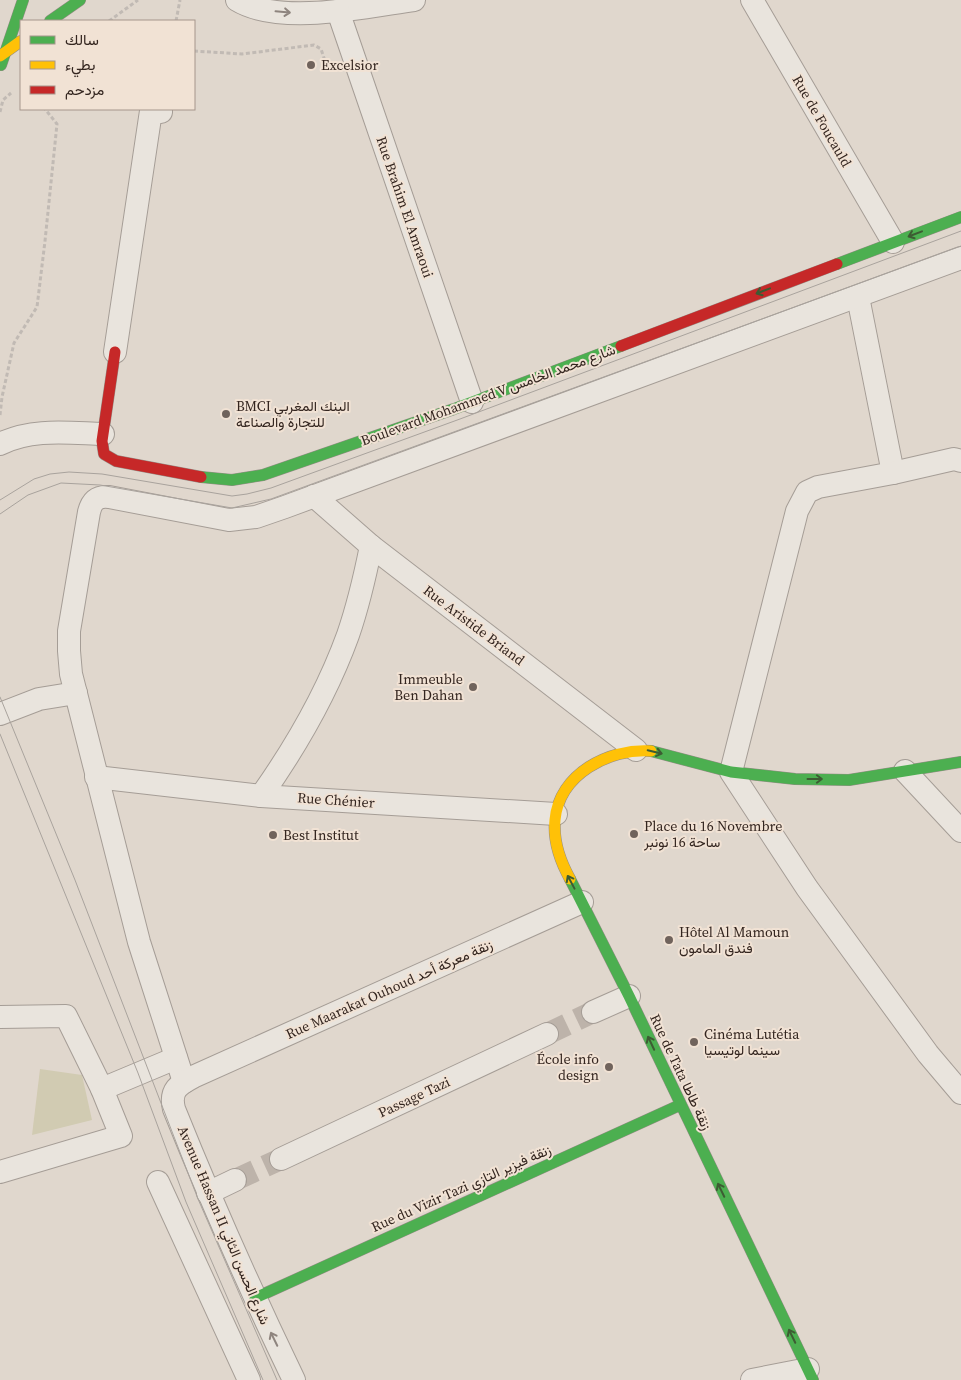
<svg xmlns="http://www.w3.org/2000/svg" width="961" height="1380" font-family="'Source Serif 4',Vazirmatn,serif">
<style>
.green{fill:#d1cbb2}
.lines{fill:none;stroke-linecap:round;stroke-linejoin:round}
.street-tunnel{stroke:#bdb3aa;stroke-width:22;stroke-dasharray:22 11;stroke-linecap:butt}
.street-casing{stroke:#a59d96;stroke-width:24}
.fast-casing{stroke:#958d86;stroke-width:12}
.slow-casing{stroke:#958d86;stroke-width:12}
.jam-casing{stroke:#958d86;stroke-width:12}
.path{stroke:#c1bab4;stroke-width:3;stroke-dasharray:4 2.5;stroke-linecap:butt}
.street{stroke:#e9e4dd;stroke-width:22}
.fast{stroke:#4caf50;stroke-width:11}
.slow{stroke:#ffc107;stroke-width:11}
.jam{stroke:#c62828;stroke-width:11}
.tram{stroke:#a9a39d;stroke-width:1}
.oneway{stroke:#8e847e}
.oneway2{stroke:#3d5c33}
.poi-dot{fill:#70635c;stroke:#f1e2d4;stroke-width:2}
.labels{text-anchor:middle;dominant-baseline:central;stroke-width:4;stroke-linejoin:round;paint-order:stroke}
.poi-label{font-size:14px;fill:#33251f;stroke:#f1e2d4;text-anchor:start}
.street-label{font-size:14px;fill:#33251f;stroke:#f1e2d4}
</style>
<rect width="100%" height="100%" fill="#e0d7cd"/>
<!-- green -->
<polygon class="green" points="40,1069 82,1075 92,1120 32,1135"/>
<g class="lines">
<!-- street-tunnel -->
<g class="street-tunnel">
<polyline points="547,1034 593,1012"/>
<polyline points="235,1180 281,1159"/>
</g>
<defs>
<g id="street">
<path d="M 237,0 C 280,26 365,7 414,0"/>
<polyline points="752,0 893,242"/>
<polyline points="338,11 472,402"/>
<polyline points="858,297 893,473"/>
<polyline points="115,352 151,111 161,112 161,109"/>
<path d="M 0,444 C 32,428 68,433 103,434"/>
<polyline points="961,461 954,459 893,473 818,487 807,492 797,511 731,772 807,888 928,1054 961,1093"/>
<polyline points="314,496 371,546 636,750"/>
<polyline points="0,714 39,699 76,693"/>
<polyline points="905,771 961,831"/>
<polyline points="96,777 261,796 556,814"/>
<path d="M 261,796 C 297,745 327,693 348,635 C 358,606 365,576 371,546"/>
<polyline points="593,1012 629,996"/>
<polyline points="0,1017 66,1016 102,1089 121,1136 0,1172"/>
<path d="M 184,1082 L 139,942 L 71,674 L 69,651 L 69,631 L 89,512 C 92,500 97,496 109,497 L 229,520 L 256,517 L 285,507 L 961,258"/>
<polyline points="102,1089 176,1058"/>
<polyline points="281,1159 547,1034"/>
<polyline points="158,1182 249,1380"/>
<polyline points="208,1193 235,1180"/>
<path d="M 294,1380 C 251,1291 211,1201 174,1109 C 169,1089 180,1084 195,1076 L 582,902"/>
<polyline points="752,1380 808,1369"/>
</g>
<g id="fast">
<polyline points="50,21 80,0"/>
<polyline points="1,65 23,0"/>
<polyline points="837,264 961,217"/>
<polyline points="201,477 232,480 263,475 454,409 621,346"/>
<polyline points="651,751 731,772 795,779 849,780 961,762"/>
<polyline points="570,879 629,996 813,1380"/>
<polyline points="255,1298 680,1105"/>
</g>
<g id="slow">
<polyline points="0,56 21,41"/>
<path d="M 570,879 C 560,861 553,841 555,820 C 559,774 609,748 651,751"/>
</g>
<g id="jam">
<polyline points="621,346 837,264"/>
<polyline points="115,352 102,441 104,454 116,461 201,477"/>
</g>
</defs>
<!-- street casing -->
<use href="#street" class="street-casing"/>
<!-- fast casing -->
<use href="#fast" class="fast-casing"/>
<!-- slow casing -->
<use href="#slow" class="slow-casing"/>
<!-- jam casing -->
<use href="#jam" class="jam-casing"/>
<!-- path -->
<g class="path">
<polyline points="109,21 138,0"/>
<polyline points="176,21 180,0"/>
<polyline points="194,51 242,54 314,45 321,49 325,61"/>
<polyline points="0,112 3,100 11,93"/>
<polyline points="0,415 2,397 14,343 37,307 45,241 57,124 45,109"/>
</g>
<!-- street -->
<use href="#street" class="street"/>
<!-- fast -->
<use href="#fast" class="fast"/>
<!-- slow -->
<use href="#slow" class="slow"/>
<!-- jam -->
<use href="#jam" class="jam"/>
<!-- tram -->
<g class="tram">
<polyline points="0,500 34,479 50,474 69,472 102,474 232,496 247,494 271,488 460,419 961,231"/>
<polyline points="0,514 28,495 61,483 100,485 232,508 271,499 961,246"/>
<polyline points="0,697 75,880 198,1199 277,1380"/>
<polyline points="0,734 138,1073 186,1202 263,1380"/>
</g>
</g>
<!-- one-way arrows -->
<defs><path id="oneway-shaft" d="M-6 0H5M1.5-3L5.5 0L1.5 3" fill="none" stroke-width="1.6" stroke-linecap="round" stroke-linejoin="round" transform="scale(1.25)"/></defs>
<g class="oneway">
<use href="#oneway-shaft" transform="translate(283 12) rotate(5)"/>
<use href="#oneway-shaft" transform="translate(274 1339) rotate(-116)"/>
</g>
<g class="oneway2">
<use href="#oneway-shaft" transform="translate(915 234) rotate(159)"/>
<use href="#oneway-shaft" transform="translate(763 291) rotate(159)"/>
<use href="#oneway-shaft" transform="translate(655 752) rotate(13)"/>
<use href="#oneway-shaft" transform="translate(815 779)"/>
<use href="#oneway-shaft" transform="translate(571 882) rotate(-118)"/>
<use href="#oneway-shaft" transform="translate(651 1043) rotate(-115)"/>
<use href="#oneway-shaft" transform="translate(721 1190) rotate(-116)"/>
<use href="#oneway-shaft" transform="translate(792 1336) rotate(-116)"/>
</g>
<!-- markers -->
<g class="poi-dot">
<circle cx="311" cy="65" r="5"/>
<circle cx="226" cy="414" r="5"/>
<circle cx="473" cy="687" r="5"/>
<circle cx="634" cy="834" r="5"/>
<circle cx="273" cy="835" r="5"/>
<circle cx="669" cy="940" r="5"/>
<circle cx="694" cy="1042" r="5"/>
<circle cx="609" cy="1067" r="5"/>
</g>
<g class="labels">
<!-- poi labels -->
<g class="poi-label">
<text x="321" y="65">Excelsior</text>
<text x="236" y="406">BMCI البنك المغربي<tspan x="236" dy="16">للتجارة والصناعة</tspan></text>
<text x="463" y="679" text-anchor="end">Immeuble<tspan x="463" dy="16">Ben Dahan</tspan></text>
<text x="644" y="826">Place du 16 Novembre<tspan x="644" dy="16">ساحة 16 نونبر</tspan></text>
<text x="283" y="835">Best Institut</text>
<text x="679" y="932">Hôtel Al Mamoun<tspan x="679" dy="16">فندق المامون</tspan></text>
<text x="704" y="1034">Cinéma Lutétia<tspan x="704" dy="16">سينما لوتيسيا</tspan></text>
<text x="599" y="1059" text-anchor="end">École info<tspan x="599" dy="16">design</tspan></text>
</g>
<!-- street labels -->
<g class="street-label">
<text transform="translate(822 121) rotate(60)">Rue de Foucauld</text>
<text transform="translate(405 207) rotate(71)">Rue Brahim El Amraoui</text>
<text transform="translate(488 395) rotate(-20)">Boulevard Mohammed V شارع محمد الخامس</text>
<text transform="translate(474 625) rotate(37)">Rue Aristide Briand</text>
<text transform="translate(336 800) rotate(4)">Rue Chénier</text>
<text transform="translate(389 989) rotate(-24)">Rue Maarakat Ouhoud زنقة معركة أحد</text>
<text transform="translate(681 1072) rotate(65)">Rue de Tata زنقة طاطا</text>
<text transform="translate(414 1097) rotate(-25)">Passage Tazi</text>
<text transform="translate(461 1188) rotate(-24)">Rue du Vizir Tazi زنقة فيزير التازي</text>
<text transform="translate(224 1225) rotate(67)">Avenue Hassan II شارع الحسن الثاني</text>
</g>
</g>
<!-- legend -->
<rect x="20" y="20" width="175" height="90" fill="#f1e2d4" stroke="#a5968c"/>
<rect x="30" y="36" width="25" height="8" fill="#4caf50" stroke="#a5968c"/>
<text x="65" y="45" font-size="15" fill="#33251f">سالك</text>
<rect x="30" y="61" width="25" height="8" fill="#ffc107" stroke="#a5968c"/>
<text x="65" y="70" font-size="15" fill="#33251f">بطيء</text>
<rect x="30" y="86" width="25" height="8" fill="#c62828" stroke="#a5968c"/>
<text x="65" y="95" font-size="15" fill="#33251f">مزدحم</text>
</svg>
